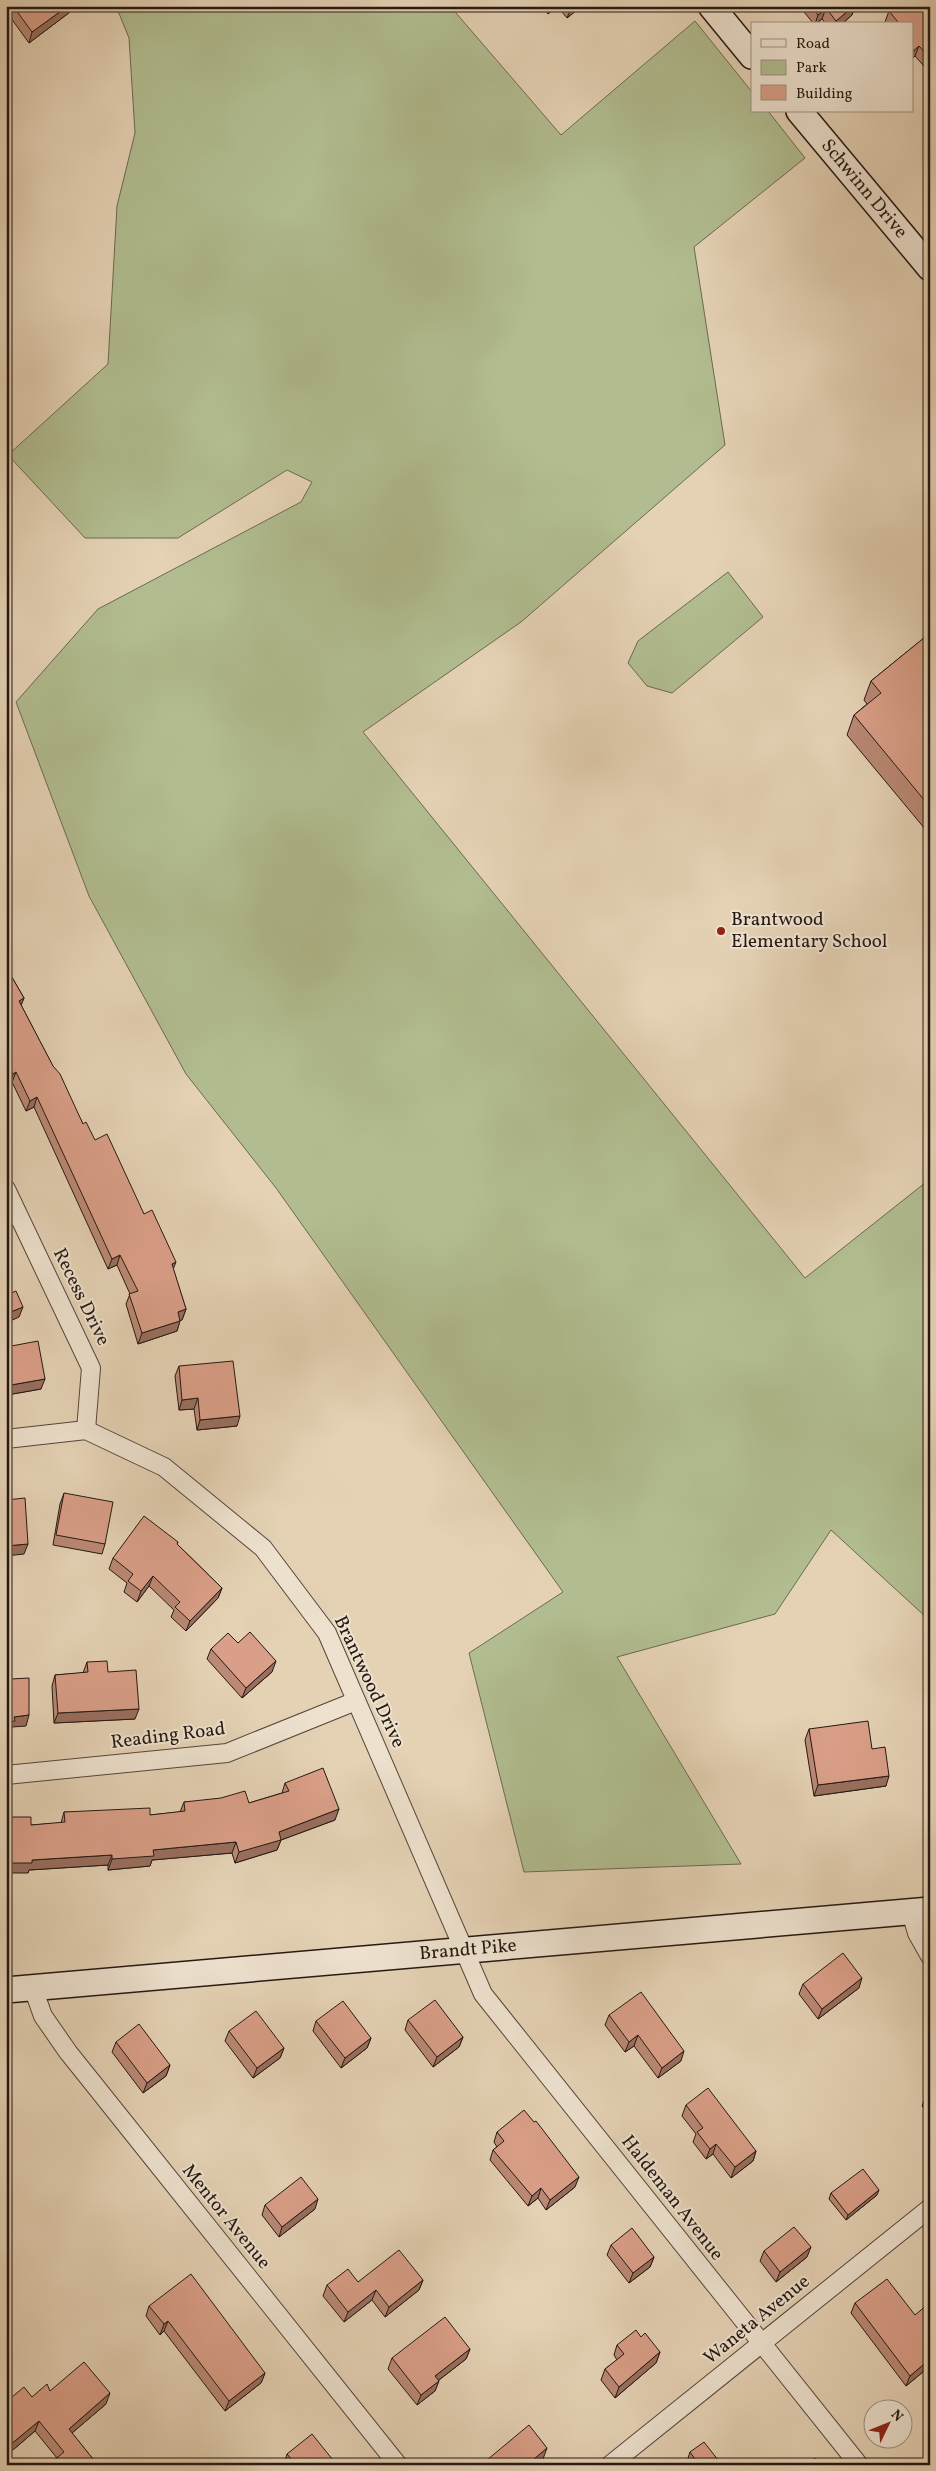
<svg xmlns="http://www.w3.org/2000/svg" width="936" height="2471" font-family="Vollkorn,serif">
<style>
.green{fill:#b1bd90;stroke:#6a6a51}
.lines{fill:none;stroke-linecap:round;stroke-linejoin:round}
.street-casing{stroke:#54463b;stroke-width:20}
.secondary-casing{stroke:#241812;stroke-width:28}
.street{stroke:#eee2cf;stroke-width:18}
.secondary{stroke:#eee2cf;stroke-width:25}
.wall{fill:#bb8975;stroke:#241812}
.shaded-wall{fill:#996f5f;stroke:#241812}
.building{fill:#da9f88;stroke:#241812}
.poi-dot{fill:#8f2418;stroke:#eee2cf;stroke-width:2}
.labels{text-anchor:middle;dominant-baseline:central;stroke-width:4;stroke-linejoin:round;paint-order:stroke}
.street-label{font-size:19px;fill:#241812;stroke:#eee2cf}
.poi-label{font-size:19px;fill:#241812;stroke:#eee2cf;text-anchor:start}
</style>
<rect width="100%" height="100%" fill="#e5d2b5"/>
<filter id="stains"><feTurbulence type="fractalNoise" baseFrequency=".004" numOctaves="4"/><feColorMatrix values="0 0 0 0 .2 0 0 0 0 .09 0 0 0 0 .02 0 0 0 .5 -.17"/></filter>
<radialGradient id="worn" r=".72"><stop offset=".6" stop-color="#630" stop-opacity="0"/><stop offset="1" stop-color="#630" stop-opacity=".3"/></radialGradient>
<!-- green -->
<g class="green">
<polygon points="116,6 450,6 561,135 695,21 752,92 752,111 768,111 805,158 694,247 725,445 521,622 363,732 805,1278 930,1179 930,1624 927,1618 831,1530 775,1614 617,1657 741,1864 524,1872 469,1653 563,1592 276,1188 186,1074 89,896 16,702 98,609 301,502 312,482 287,470 178,538 85,538 8,455 108,364 117,206 135,133 129,38"/>
<polygon points="728,572 763,617 672,693 647,686 628,663 638,641"/>
</g>
<g class="lines">
<defs>
<g id="street">
<polyline points="6,1189 91,1368 86,1430"/>
<polyline points="6,1439 86,1430 164,1467 263,1548 327,1633 483,1994 859,2465"/>
<polyline points="6,1775 227,1753 356,1701"/>
<polyline points="911,1912 917,1933 930,1956"/>
<polyline points="33,1988 43,2016 68,2052 398,2465"/>
<polyline points="610,2465 930,2208"/>
</g>
<g id="secondary">
<polyline points="711,6 752,56"/>
<polyline points="799,111 930,268"/>
<polyline points="6,1990 930,1910"/>
</g>
</defs>
<!-- street casing -->
<use href="#street" class="street-casing"/>
<!-- secondary casing -->
<use href="#secondary" class="secondary-casing"/>
<!-- street -->
<use href="#street" class="street"/>
<!-- secondary -->
<use href="#secondary" class="secondary"/>
</g>
<!-- wall -->
<g class="wall">
<polygon points="10,6 78,6 29,43 8,14"/>
<polygon points="542,6 582,6 567,18 557,6 548,14"/>
<polygon points="799,6 855,6 852,15 842,24 826,24 822,19 816,24 814,24"/>
<polygon points="930,6 930,73 915,56 912,24 887,24 885,22 889,11"/>
<polygon points="930,633 930,835 847,735 854,715 867,704 864,700 871,681"/>
<polygon points="6,967 24,998 21,1005 83,1124 144,1214 173,1269 186,1309 182,1320 180,1320 177,1331 138,1344 126,1304 130,1294 117,1265 108,1269 34,1107 26,1111 12,1082 9,1084 6,1079"/>
<polygon points="6,1347 41,1389 7,1395"/>
<polygon points="179,1366 237,1426 197,1430 194,1409 179,1410 175,1376"/>
<polygon points="64,1493 105,1544 102,1554 53,1545 60,1504"/>
<polygon points="178,1542 177,1544 222,1588 218,1598 186,1631 171,1617 174,1610 149,1586 137,1602 124,1592 127,1583 109,1569 113,1558"/>
<polygon points="211,1649 272,1672 242,1698 207,1659"/>
<polygon points="87,1662 108,1672 135,1719 54,1723 52,1686 55,1675 83,1673"/>
<polygon points="809,1729 872,1749 886,1786 814,1796 805,1740"/>
<polygon points="285,1783 335,1820 281,1840 277,1850 235,1863 232,1853 152,1860 150,1866 108,1870 108,1865 29,1870 28,1873 31,1825 61,1823 64,1812 150,1815 180,1812 184,1802 249,1803 282,1793"/>
<polygon points="803,1984 859,1988 818,2019 799,1994"/>
<polygon points="609,2015 681,2061 658,2078 634,2046 625,2052 605,2025"/>
<polygon points="408,2020 463,2037 459,2047 433,2067 405,2030"/>
<polygon points="316,2021 371,2038 367,2048 341,2068 313,2031"/>
<polygon points="229,2031 284,2048 280,2058 253,2078 225,2041"/>
<polygon points="116,2042 170,2065 166,2076 143,2093 112,2052"/>
<polygon points="930,2092 930,2114 922,2106 926,2096"/>
<polygon points="686,2105 756,2151 753,2161 731,2178 713,2154 706,2159 693,2142 696,2134 682,2116"/>
<polygon points="497,2132 575,2187 546,2210 538,2198 528,2206 490,2160 493,2150 497,2147 494,2142"/>
<polygon points="831,2193 877,2195 846,2220 829,2199"/>
<polygon points="265,2205 315,2209 279,2237 262,2215"/>
<polygon points="611,2245 654,2257 650,2267 629,2283 607,2255"/>
<polygon points="764,2251 807,2257 776,2282 760,2261"/>
<polygon points="423,2280 419,2290 385,2317 372,2300 344,2322 323,2296 327,2285 358,2282"/>
<polygon points="855,2303 915,2315 930,2366 906,2386 851,2313"/>
<polygon points="149,2306 265,2373 261,2383 225,2411 164,2331 160,2335 146,2316"/>
<polygon points="617,2345 660,2352 656,2363 615,2398 601,2380 605,2369 617,2360 614,2355"/>
<polygon points="470,2349 466,2359 439,2380 435,2391 417,2405 388,2369 392,2358"/>
<polygon points="6,2391 12,2397 32,2397 50,2391 106,2404 72,2433 97,2464 57,2458 35,2431 7,2455"/>
<polygon points="690,2452 722,2465 693,2465 688,2458"/>
<polygon points="287,2454 337,2465 284,2465"/>
</g>
<!-- shaded-wall -->
<g class="shaded-wall">
<polygon points="68,6 78,6 29,43 32,32"/>
<polygon points="550,6 557,6 548,14"/>
<polygon points="573,6 582,6 567,18 571,8"/>
<polygon points="854,6 855,6 852,15 842,24 835,24 836,21"/>
<polygon points="826,8 822,19 815,24 818,15"/>
<polygon points="919,46 915,56 912,59 912,52"/>
<polygon points="24,998 20,1008 19,1001"/>
<polygon points="16,1072 12,1082 9,1084 13,1074"/>
<polygon points="37,1097 34,1107 26,1111 30,1101"/>
<polygon points="120,1255 117,1265 108,1269 112,1259"/>
<polygon points="176,1262 172,1272 172,1264"/>
<polygon points="23,1307 19,1317 6,1323 6,1314"/>
<polygon points="186,1309 182,1320 174,1322 178,1312"/>
<polygon points="180,1321 177,1331 138,1344 142,1333"/>
<polygon points="45,1379 41,1389 7,1395 11,1385"/>
<polygon points="198,1398 194,1409 179,1410 182,1400"/>
<polygon points="240,1416 237,1426 197,1430 200,1420"/>
<polygon points="28,1544 24,1554 6,1556 6,1546"/>
<polygon points="153,1576 149,1586 137,1602 141,1591"/>
<polygon points="222,1588 218,1598 186,1631 190,1621"/>
<polygon points="276,1661 272,1672 242,1698 246,1688"/>
<polygon points="139,1709 135,1719 54,1723 58,1713"/>
<polygon points="29,1715 26,1726 12,1727 11,1732 6,1732 6,1722 14,1717"/>
<polygon points="889,1776 886,1786 814,1796 818,1785"/>
<polygon points="339,1809 335,1820 281,1840 277,1850 235,1863 239,1852 279,1832"/>
<polygon points="236,1842 232,1853 152,1860 150,1866 108,1870 112,1859 153,1850"/>
<polygon points="112,1855 108,1865 29,1870 28,1873 6,1873 6,1863 32,1860"/>
<polygon points="862,1978 859,1988 818,2019 822,2009"/>
<polygon points="638,2035 634,2046 625,2052 629,2042"/>
<polygon points="463,2037 459,2047 433,2067 437,2057"/>
<polygon points="371,2038 367,2048 341,2068 345,2058"/>
<polygon points="284,2048 280,2058 253,2078 257,2068"/>
<polygon points="684,2051 681,2061 658,2078 662,2068"/>
<polygon points="170,2065 166,2076 143,2093 147,2083"/>
<polygon points="716,2144 713,2154 706,2159 710,2149"/>
<polygon points="756,2151 753,2161 731,2178 735,2167"/>
<polygon points="579,2177 575,2187 546,2210 550,2200"/>
<polygon points="541,2188 538,2198 528,2206 532,2196"/>
<polygon points="879,2190 877,2195 846,2220 848,2215"/>
<polygon points="318,2199 315,2209 279,2237 282,2227"/>
<polygon points="811,2247 807,2257 776,2282 780,2272"/>
<polygon points="654,2257 650,2267 629,2283 633,2273"/>
<polygon points="423,2280 419,2290 385,2317 389,2307"/>
<polygon points="376,2290 372,2300 344,2322 348,2312"/>
<polygon points="168,2321 164,2331 160,2335 164,2324"/>
<polygon points="470,2349 466,2359 431,2386 435,2376"/>
<polygon points="660,2352 656,2363 615,2398 619,2387"/>
<polygon points="930,2359 930,2366 906,2386 910,2376"/>
<polygon points="265,2373 261,2383 225,2411 229,2401"/>
<polygon points="439,2381 435,2391 417,2405 421,2395"/>
<polygon points="110,2393 106,2404 65,2439 69,2429"/>
<polygon points="39,2421 35,2431 7,2455 10,2445"/>
<polygon points="547,2448 543,2459 536,2465 527,2465"/>
</g>
<!-- building -->
<g class="building">
<polygon points="13,6 68,6 32,32"/>
<polygon points="812,6 854,6 836,21 826,8 818,15"/>
<polygon points="895,6 930,6 930,58 919,46 912,52 912,24 897,24 898,22 889,11"/>
<polygon points="930,633 930,807 854,715 881,693 871,681"/>
<polygon points="6,967 24,998 19,1001 53,1066 60,1074 83,1124 86,1122 95,1140 107,1134 144,1214 152,1210 176,1262 172,1264 186,1309 178,1312 180,1321 142,1333 129,1294 138,1291 120,1255 112,1259 37,1097 30,1101 16,1072 13,1074 6,1062"/>
<polygon points="6,1288 9,1294 16,1291 23,1307 6,1314"/>
<polygon points="38,1341 45,1379 11,1385 7,1365 6,1365 6,1347"/>
<polygon points="233,1361 240,1416 200,1420 198,1398 182,1400 179,1366"/>
<polygon points="64,1493 113,1502 105,1544 56,1535"/>
<polygon points="25,1498 28,1544 6,1546 6,1500"/>
<polygon points="144,1516 178,1542 177,1544 222,1588 190,1621 175,1607 180,1602 153,1576 141,1591 128,1581 133,1574 113,1558"/>
<polygon points="250,1632 276,1661 246,1688 211,1649 228,1633 238,1643"/>
<polygon points="107,1661 108,1672 136,1670 139,1709 58,1713 55,1675 88,1672 87,1662"/>
<polygon points="10,1666 11,1679 29,1678 29,1715 14,1717 15,1721 6,1722 6,1667"/>
<polygon points="868,1721 872,1749 885,1747 889,1776 818,1785 809,1729"/>
<polygon points="323,1768 339,1809 279,1832 281,1840 239,1852 236,1842 153,1850 154,1856 112,1859 112,1855 32,1860 32,1863 6,1863 6,1817 31,1817 31,1825 65,1822 64,1812 150,1808 150,1815 185,1811 184,1802 221,1798 245,1791 249,1803 289,1791 285,1783"/>
<polygon points="843,1953 862,1978 822,2009 803,1984"/>
<polygon points="641,1992 684,2051 662,2068 638,2035 629,2042 609,2015"/>
<polygon points="435,2000 463,2037 437,2057 408,2020"/>
<polygon points="343,2001 371,2038 345,2058 316,2021"/>
<polygon points="256,2011 284,2048 257,2068 229,2031"/>
<polygon points="139,2024 170,2065 147,2083 116,2042"/>
<polygon points="708,2088 756,2151 735,2167 716,2144 710,2149 697,2132 703,2128 686,2105"/>
<polygon points="930,2092 930,2100 926,2096"/>
<polygon points="524,2110 534,2122 536,2121 579,2177 550,2200 541,2188 532,2196 493,2150 504,2141 497,2132"/>
<polygon points="863,2169 879,2190 848,2215 831,2193"/>
<polygon points="301,2177 318,2199 282,2227 265,2205"/>
<polygon points="794,2227 811,2247 780,2272 764,2251"/>
<polygon points="632,2228 654,2257 633,2273 611,2245"/>
<polygon points="399,2250 423,2280 389,2307 376,2290 348,2312 327,2285 348,2269 358,2282"/>
<polygon points="191,2274 265,2373 229,2401 168,2321 164,2324 149,2306"/>
<polygon points="887,2279 915,2315 927,2305 930,2309 930,2359 910,2376 855,2303"/>
<polygon points="445,2317 470,2349 435,2376 439,2381 421,2395 392,2358"/>
<polygon points="636,2330 641,2337 645,2333 660,2352 619,2387 605,2369 624,2354 617,2345"/>
<polygon points="84,2362 110,2393 69,2429 97,2464 96,2465 48,2465 64,2452 39,2421 10,2445 6,2440 6,2391 12,2397 24,2387 32,2397 47,2384 50,2391"/>
<polygon points="529,2425 547,2448 527,2465 481,2465"/>
<polygon points="312,2434 337,2465 296,2465 287,2454"/>
<polygon points="704,2442 722,2465 699,2465 690,2452"/>
<polygon points="815,2458 820,2465 805,2465"/>
</g>
<!-- markers -->
<circle class="poi-dot" cx="721" cy="931" r="5"/>
<g class="labels">
<!-- street labels -->
<g class="street-label">
<text transform="translate(864 189) rotate(50)">Schwinn Drive</text>
<text transform="translate(81 1297) rotate(64)">Recess Drive</text>
<text transform="translate(369 1682) rotate(65)">Brantwood Drive</text>
<text transform="translate(168 1736) rotate(-7)">Reading Road</text>
<text transform="translate(468 1950) rotate(-5)">Brandt Pike</text>
<text transform="translate(672 2198) rotate(52)">Haldeman Avenue</text>
<text transform="translate(226 2217) rotate(51)">Mentor Avenue</text>
<text transform="translate(757 2320) rotate(-39)">Waneta Avenue</text>
</g>
<!-- poi labels -->
<g class="poi-label">
<text x="731" y="920">Brantwood<tspan x="731" dy="22">Elementary School</tspan></text>
</g>
</g>
<!-- margin -->
<rect width="936" height="2471" fill="none" stroke="#e5d2b5" stroke-width="25"/>
<rect x="8" y="8" width="921" height="2456" fill="none" stroke="#241812" stroke-width="2.5"/>
<rect x="12" y="12" width="911" height="2446" fill="none" stroke="#241812"/>
<!-- legend -->
<rect x="751" y="22" width="162" height="90" fill="#eee2cf" stroke="#9d9183"/>
<rect x="761" y="39" width="25" height="8" fill="#eee2cf" stroke="#9d9183"/>
<text x="796" y="48" font-size="15" fill="#241812">Road</text>
<rect x="761" y="60" width="25" height="15" fill="#b1bd90" stroke="#9d9183"/>
<text x="796" y="72" font-size="15" fill="#241812">Park</text>
<rect x="761" y="85" width="25" height="15" fill="#da9f88" stroke="#9d9183"/>
<text x="796" y="98" font-size="15" fill="#241812">Building</text>
<!-- north arrow -->
<g transform="translate(888 2424) rotate(47)"><circle r="24" fill="#eee2cf" stroke="#9d9183"/>
<path d="M0-4L9 19L0 12L-9 19Z" fill="#8f2418"/>
<text y="-8" font-size="14" font-weight="bold" text-anchor="middle" fill="#241812">N</text>
</g>
<rect width="100%" height="100%" filter="url(#stains)"/>
<rect width="100%" height="100%" fill="url(#worn)"/>
</svg>
